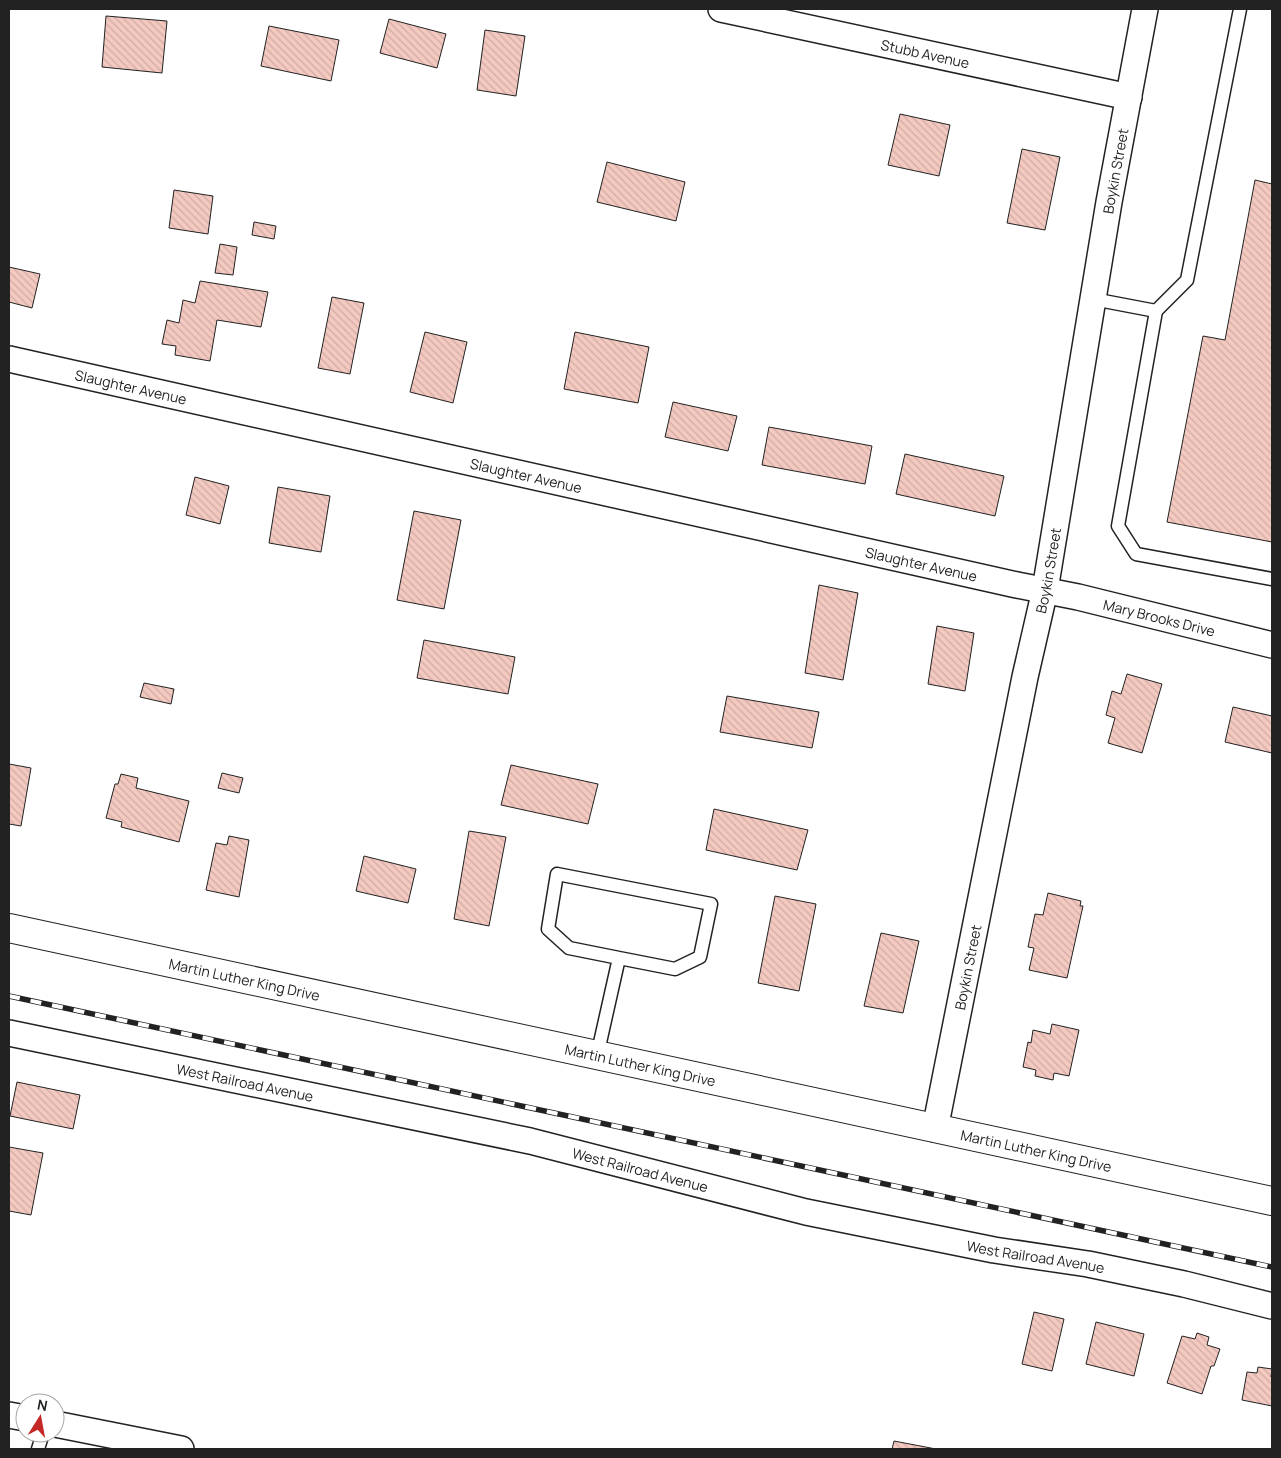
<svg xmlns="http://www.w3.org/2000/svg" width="1281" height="1458" font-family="Manrope,sans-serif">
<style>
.building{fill:url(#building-back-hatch);stroke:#222}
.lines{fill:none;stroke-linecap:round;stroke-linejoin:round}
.service-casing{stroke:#222;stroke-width:15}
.minor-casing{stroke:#222;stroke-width:28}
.secondary-casing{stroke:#222;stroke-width:30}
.service{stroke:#fff;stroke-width:12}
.minor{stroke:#fff;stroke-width:25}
.secondary{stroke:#fff;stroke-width:28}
.rail-casing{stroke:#222;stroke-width:5.5}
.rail{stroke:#fff;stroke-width:4;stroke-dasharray:11;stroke-linecap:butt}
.labels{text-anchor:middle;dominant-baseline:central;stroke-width:4;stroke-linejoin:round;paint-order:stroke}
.street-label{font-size:14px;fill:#222;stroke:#fff}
</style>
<defs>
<pattern id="building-back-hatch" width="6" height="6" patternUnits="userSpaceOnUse" patternTransform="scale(1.25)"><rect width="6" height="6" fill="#f3c9c0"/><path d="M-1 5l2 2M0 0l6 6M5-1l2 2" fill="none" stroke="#d0aca5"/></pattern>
</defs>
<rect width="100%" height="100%" fill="#fff"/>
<!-- building -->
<g class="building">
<polygon points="106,16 167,21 162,73 102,67"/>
<polygon points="389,19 446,34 437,68 380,53"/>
<polygon points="269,26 339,40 331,81 261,66"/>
<polygon points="485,30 525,36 516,96 477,90"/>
<polygon points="900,114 950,125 939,176 888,165"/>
<polygon points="1022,149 1060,157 1045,230 1007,223"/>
<polygon points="607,162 685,182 676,221 597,202"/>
<polygon points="1255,180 1272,184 1272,542 1167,522 1203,336 1225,340"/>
<polygon points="174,190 213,196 208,234 169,228"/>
<polygon points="254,222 276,226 274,239 252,235"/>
<polygon points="220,244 237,247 233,275 215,273"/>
<polygon points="9,267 40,274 32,308 9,302"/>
<polygon points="200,281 268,292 261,327 217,320 210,361 175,355 176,346 162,344 167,320 179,323 183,300 195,303"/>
<polygon points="332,297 364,303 350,374 318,368"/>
<polygon points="425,332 467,342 453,403 410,392"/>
<polygon points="575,332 649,347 638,403 564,389"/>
<polygon points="673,402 737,416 728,451 665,437"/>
<polygon points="769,427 872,446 865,484 762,465"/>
<polygon points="905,454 1004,476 995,516 896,494"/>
<polygon points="195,477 229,486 220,524 186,515"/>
<polygon points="278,487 330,496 321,552 269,543"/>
<polygon points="414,511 461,520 444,609 397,600"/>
<polygon points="819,585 858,593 843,680 805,673"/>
<polygon points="937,626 974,633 965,691 928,684"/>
<polygon points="424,640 515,657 508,694 417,678"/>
<polygon points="1127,674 1162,684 1142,753 1108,743 1115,718 1106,715 1112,691 1121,694"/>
<polygon points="144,683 174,689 171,704 140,697"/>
<polygon points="727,696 819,712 812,748 720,732"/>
<polygon points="1233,707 1272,716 1272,753 1225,742"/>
<polygon points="9,764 31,768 21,826 9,824"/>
<polygon points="511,765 598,784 588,824 501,805"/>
<polygon points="222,773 243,778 239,793 218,788"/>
<polygon points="121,774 138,778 136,788 189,801 179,842 121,827 122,822 106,818 115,784 118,784"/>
<polygon points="714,809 808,830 797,870 706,850"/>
<polygon points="469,831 506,837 489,926 454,919"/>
<polygon points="229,836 249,840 239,897 206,890 216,843 227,845"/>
<polygon points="364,856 416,869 408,903 356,891"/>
<polygon points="1048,893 1081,901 1080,906 1083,906 1067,978 1029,970 1034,948 1028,947 1035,914 1043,915"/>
<polygon points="775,896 816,904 799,991 758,983"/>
<polygon points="881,933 919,941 903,1013 864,1006"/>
<polygon points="1052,1024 1079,1030 1069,1076 1054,1073 1053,1080 1035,1076 1036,1070 1023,1067 1028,1042 1031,1043 1033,1030 1050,1034"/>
<polygon points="17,1082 80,1095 73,1129 10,1116"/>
<polygon points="9,1147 43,1153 31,1215 9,1211"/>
<polygon points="1034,1312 1064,1319 1052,1371 1022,1364"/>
<polygon points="1096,1322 1144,1334 1134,1376 1086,1364"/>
<polygon points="1197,1333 1209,1337 1207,1345 1220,1349 1214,1366 1211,1366 1202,1394 1167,1383 1182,1336 1195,1339"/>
<polygon points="1258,1367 1272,1369 1271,1377 1272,1377 1272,1406 1242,1400 1247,1372 1257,1373"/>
<polygon points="894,1441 936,1449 892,1449"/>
</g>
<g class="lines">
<defs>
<g id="service">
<polyline points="1093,299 1156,311 1118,526 1136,554 1272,579"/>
<polyline points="1156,311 1187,280 1240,9"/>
<polyline points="597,1056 619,958 569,948 548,929 557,874 711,904 700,957 675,969 619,958"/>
<polyline points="38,1449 43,1433"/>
</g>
<g id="minor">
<path id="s1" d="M 721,9 L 1129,97"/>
<path id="s2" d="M 9,359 L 1017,585 L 1078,597 L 1272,645"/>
<path id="s3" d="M 9,1033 L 530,1141 L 806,1212 L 994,1250 L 1088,1264 L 1184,1284 L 1272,1306"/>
<path id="s4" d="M 935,1129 L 1025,677 L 1045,590 L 1109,202 L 1145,9"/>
<polyline points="9,1415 25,1418"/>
<polyline points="55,1424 181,1449"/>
</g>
<g id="secondary">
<path id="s5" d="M 9,928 L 1272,1201"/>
</g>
</defs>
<!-- service casing -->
<use href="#service" class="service-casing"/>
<!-- minor casing -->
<use href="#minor" class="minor-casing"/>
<!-- secondary casing -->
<use href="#secondary" class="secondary-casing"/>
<!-- service -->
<use href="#service" class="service"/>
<!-- minor -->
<use href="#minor" class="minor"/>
<!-- secondary -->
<use href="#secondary" class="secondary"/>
<defs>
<polyline id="rail" points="9,996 1272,1267"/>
</defs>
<!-- rail casing -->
<use href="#rail" class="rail-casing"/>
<!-- rail -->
<use href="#rail" class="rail"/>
</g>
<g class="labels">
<!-- street labels -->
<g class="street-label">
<text stroke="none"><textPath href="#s1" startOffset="209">Stubb Avenue</textPath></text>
<text stroke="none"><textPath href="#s4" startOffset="975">Boykin Street</textPath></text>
<text stroke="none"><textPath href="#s2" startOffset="125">Slaughter Avenue</textPath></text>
<text stroke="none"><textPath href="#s2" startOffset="530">Slaughter Avenue</textPath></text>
<text stroke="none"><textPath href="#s2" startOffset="935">Slaughter Avenue</textPath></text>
<text stroke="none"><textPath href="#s4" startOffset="570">Boykin Street</textPath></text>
<text stroke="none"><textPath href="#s2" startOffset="1179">Mary Brooks Drive</textPath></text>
<text stroke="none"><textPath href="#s4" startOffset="165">Boykin Street</textPath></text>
<text stroke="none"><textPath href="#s5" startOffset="241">Martin Luther King Drive</textPath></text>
<text stroke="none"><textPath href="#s5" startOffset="646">Martin Luther King Drive</textPath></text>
<text stroke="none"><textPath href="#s3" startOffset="241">West Railroad Avenue</textPath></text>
<text stroke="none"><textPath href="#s5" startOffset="1051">Martin Luther King Drive</textPath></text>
<text stroke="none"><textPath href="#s3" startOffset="646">West Railroad Avenue</textPath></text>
<text stroke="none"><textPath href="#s3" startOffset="1051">West Railroad Avenue</textPath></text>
</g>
</g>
<!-- border -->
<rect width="1281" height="1458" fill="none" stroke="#222222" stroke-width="20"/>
<!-- north arrow -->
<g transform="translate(40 1418) rotate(11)"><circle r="24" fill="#ffffff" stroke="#a7a7a7"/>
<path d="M0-4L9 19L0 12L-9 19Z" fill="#c62828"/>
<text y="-8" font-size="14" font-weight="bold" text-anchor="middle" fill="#222222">N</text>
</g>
</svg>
